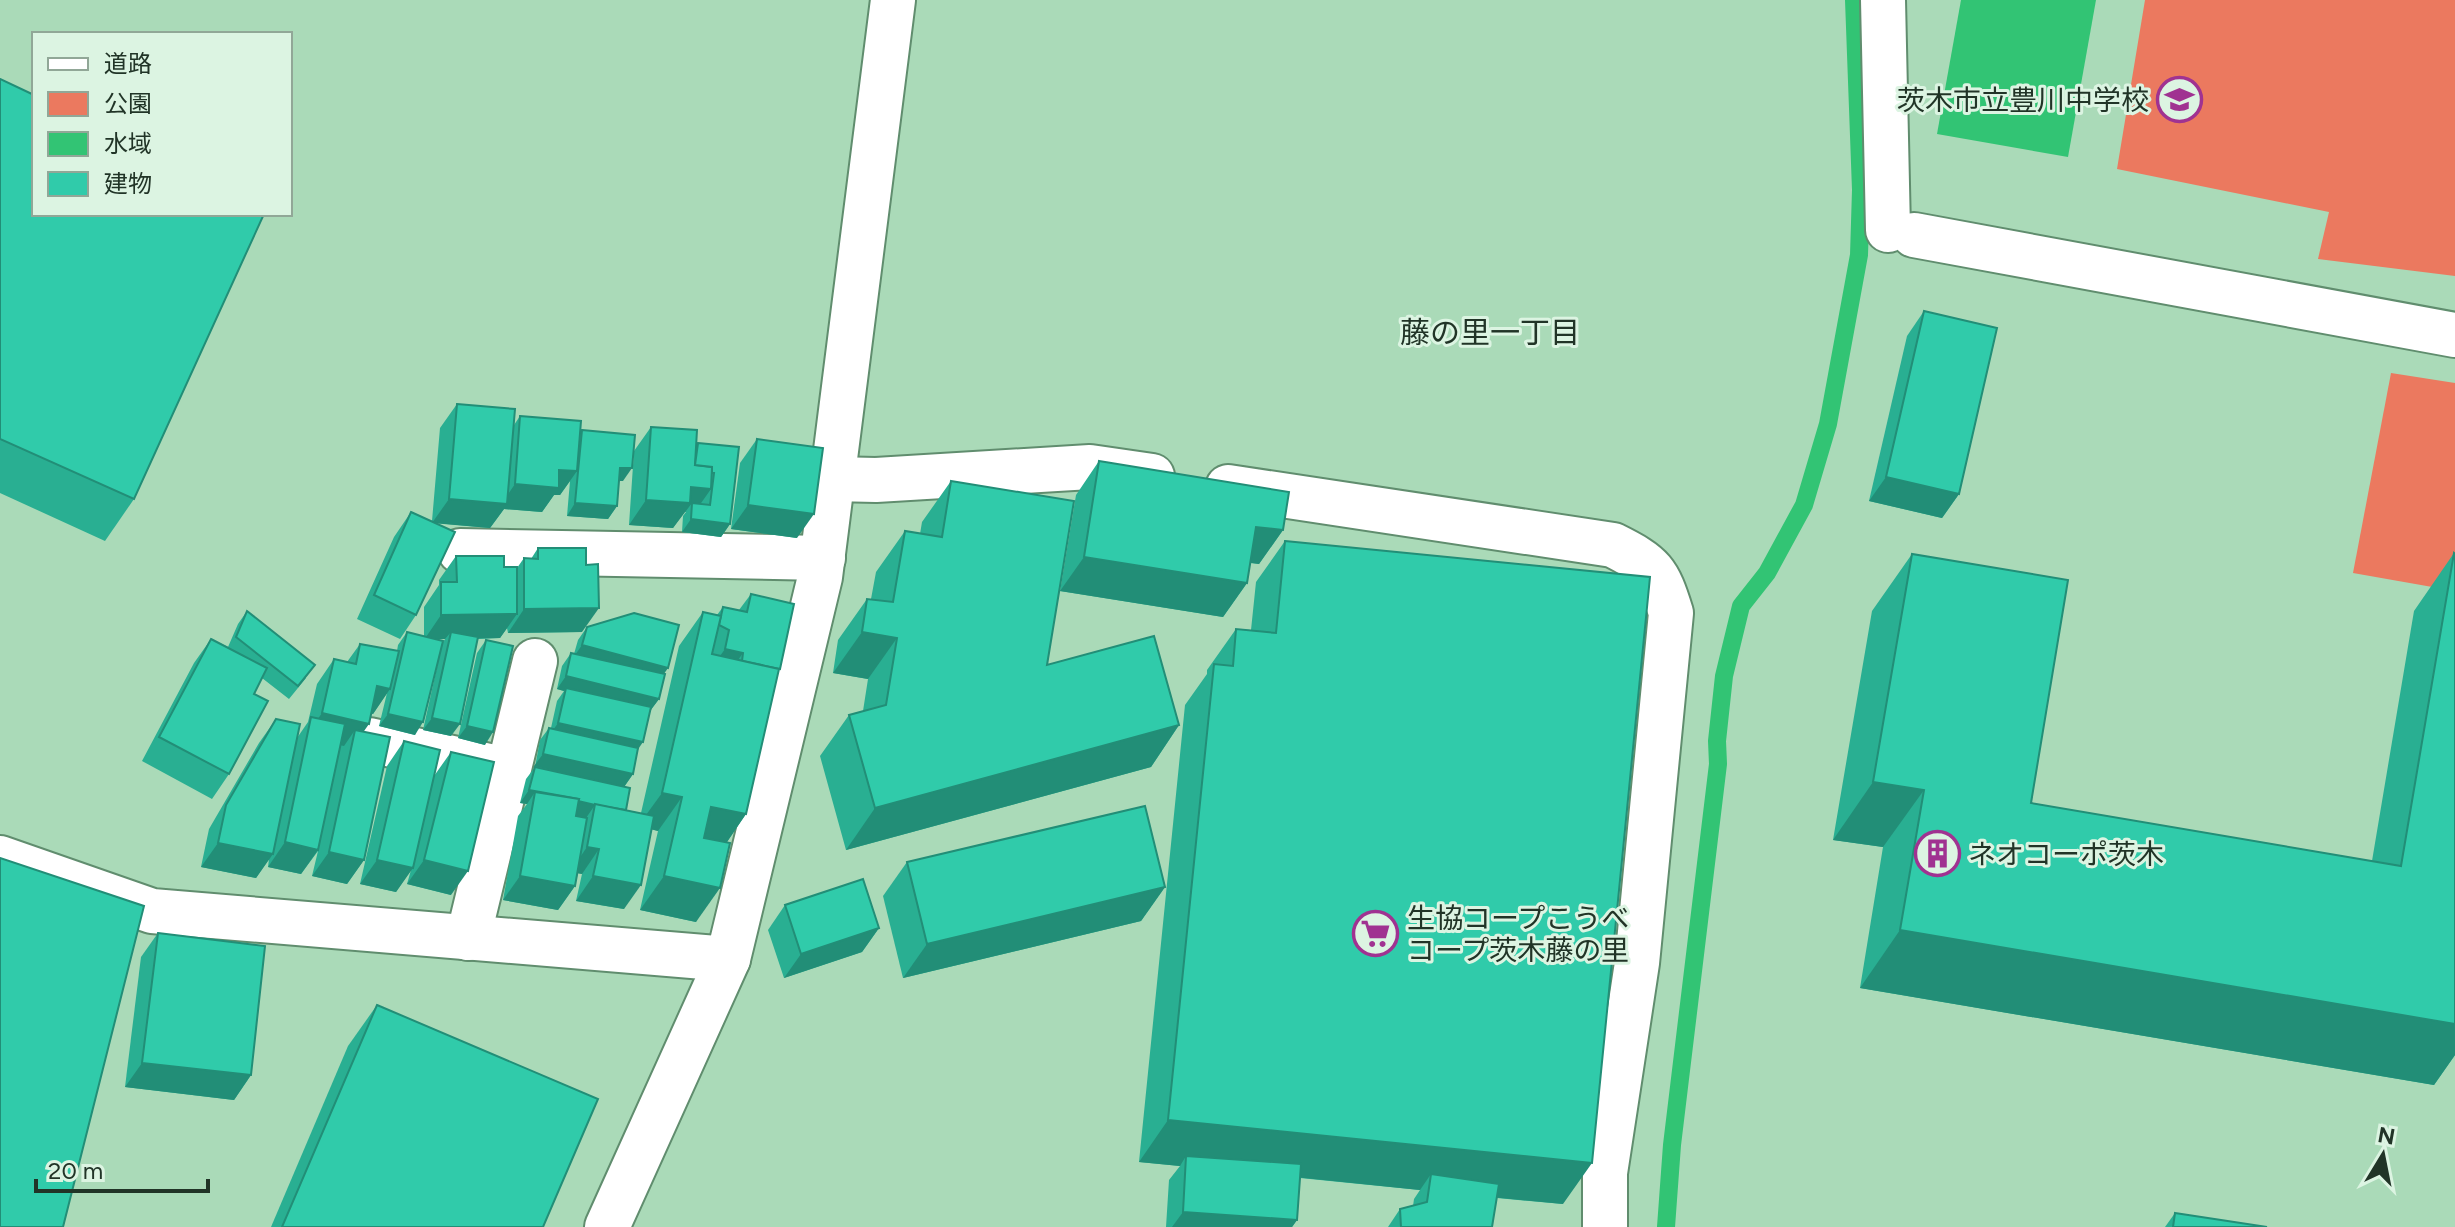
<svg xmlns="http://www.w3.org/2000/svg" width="2455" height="1227" font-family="Figtree,'Noto Sans JP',sans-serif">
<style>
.green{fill:#eb795f}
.water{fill:#32c474}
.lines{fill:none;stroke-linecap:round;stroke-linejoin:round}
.stream{stroke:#32c474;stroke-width:18}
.minor-casing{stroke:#608d6e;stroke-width:48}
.minor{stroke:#fff;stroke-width:44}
.wall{fill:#29af92;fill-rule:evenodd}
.shaded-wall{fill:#228e77}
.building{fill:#30cbaa;stroke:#228e77;stroke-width:2}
.labels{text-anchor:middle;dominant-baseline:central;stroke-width:6;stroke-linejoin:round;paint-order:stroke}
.poi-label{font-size:28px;fill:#213427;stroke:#dcf4e2;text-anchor:start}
.neighbourhood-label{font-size:30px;fill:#213427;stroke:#dcf4e2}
</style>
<rect width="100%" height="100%" fill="#aadab8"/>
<!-- green -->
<g class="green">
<polygon points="2145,0 2455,0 2455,276 2318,259 2329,212 2117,169"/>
<polygon points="2391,373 2455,383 2455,591 2353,573"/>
</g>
<!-- water -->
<polygon class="water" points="1961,0 2096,0 2068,157 1937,134"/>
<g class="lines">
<!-- stream -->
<polyline class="stream" points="1666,1227 1672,1145 1718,764 1717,741 1724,676 1741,606 1767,573 1804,505 1828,424 1859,255 1861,190 1854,0"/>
<defs>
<g id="minor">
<polyline points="1883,0 1888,230"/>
<polyline points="1914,235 2455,335"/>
<polyline points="832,479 876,480 1090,467 1152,476"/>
<path d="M 1228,487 L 1613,545 C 1653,565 1658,571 1671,613 L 1637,963 L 1605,1173 L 1605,1227"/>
<polyline points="460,551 823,558"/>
<polyline points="369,740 503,769"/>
<polyline points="0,858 152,911 728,959"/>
<polyline points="468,938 535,661"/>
<polyline points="607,1227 728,959 820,577 893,0"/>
</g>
</defs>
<!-- minor casing -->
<use href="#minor" class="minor-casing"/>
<!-- minor -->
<use href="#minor" class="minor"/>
</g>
<!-- wall -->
<g class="wall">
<polygon points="0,79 134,499 105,541 0,493"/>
<polygon points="1924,311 1959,494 1942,518 1869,501 1907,336"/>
<polygon points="457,404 514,425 520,416 580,433 582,430 623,481 619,481 617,506 608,519 567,516 570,481 560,495 554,495 542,512 504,509 490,528 436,523 416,615 400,639 357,619 394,537 411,512 432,521 440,428"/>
<polygon points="651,427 696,445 739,447 730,524 721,537 682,532 683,516 686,512 684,512 673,528 629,525 634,451"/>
<polygon points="757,439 797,538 731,529 740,463"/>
<polygon points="1099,461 1283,530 1259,564 1250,563 1247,583 1223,617 1060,591 1076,495"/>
<polygon points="951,481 1047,665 1179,725 1151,767 846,850 820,756 849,715 863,711 868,679 833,673 838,640 867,599 871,599 876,572 905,531 920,534 922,522"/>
<polygon points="1285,541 1563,1204 1497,1198 1492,1227 1388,1227 1400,1209 1413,1206 1414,1199 1420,1190 1300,1178 1297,1220 1292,1227 1166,1227 1169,1180 1180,1166 1139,1162 1185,705 1207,674 1207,670 1236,629 1251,630 1256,582"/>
<path d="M 538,548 L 582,632 L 508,633 L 507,628 L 500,638 L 478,639 L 451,736 L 423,730 L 441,649 L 415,735 L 379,726 L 387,693 L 373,714 L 371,713 L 363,731 L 364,860 L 347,884 L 312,876 L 318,851 L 301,874 L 268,867 L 269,859 L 256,878 L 201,867 L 209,829 L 259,743 L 276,719 L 297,738 L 308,722 L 317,684 L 334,659 L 347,662 L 360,644 L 397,651 L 398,645 L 407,632 L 424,636 L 424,607 L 439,585 L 439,580 L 456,556 L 504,567 L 517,568 L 524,558 L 531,559 ZM 436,639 L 445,639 L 442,644 Z"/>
<polygon points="2454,553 2455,554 2455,1055 2434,1085 1860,988 1883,847 1833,840 1872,611 1912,554 2031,803 2372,861 2414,611"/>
<polygon points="751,594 778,672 746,814 726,843 696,922 640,910 658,831 651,829 624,909 576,901 582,874 578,873 575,886 558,910 503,900 518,816 527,804 520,803 526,779 535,767 540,740 549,728 551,728 557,701 564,691 557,689 562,666 571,653 574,654 578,640 587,627 663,674 659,699 650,711 638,750 633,774 624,787 626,810 641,813 679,646 703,612 717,615 723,607 739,610"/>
<polygon points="247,611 306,678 289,699 262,678 254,694 229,774 212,799 142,761 194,663 211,639 228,647 238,624"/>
<polygon points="486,640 485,745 458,738 477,653"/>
<polygon points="404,741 434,776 451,752 451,895 407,884 411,870 396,892 360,884 387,766"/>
<polygon points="907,862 1165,887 1141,921 903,978 883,896"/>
<polygon points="785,905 879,928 862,952 784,978 768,930"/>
<polygon points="158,933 251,1075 234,1100 125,1087 141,957"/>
<polygon points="377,1005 543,1227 271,1227 348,1046"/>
<polygon points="2175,1213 2267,1227 2165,1227"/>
</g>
<!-- shaded-wall -->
<g class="shaded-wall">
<polygon points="620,468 632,468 623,481 611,481"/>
<polygon points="559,470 577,471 560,495 554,495 542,512 504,509 490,528 432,523 449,499 502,503 515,484"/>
<polygon points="1886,477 1959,494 1942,518 1869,501"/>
<polygon points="691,487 711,489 694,513 692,503 673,528 629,525 646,500"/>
<polygon points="575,503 617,506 608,519 567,516"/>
<polygon points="748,505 814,514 797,538 731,529"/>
<polygon points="691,519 730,524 721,537 682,532"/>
<polygon points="1256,527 1283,530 1259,564 1232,560"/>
<polygon points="1084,557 1247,583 1223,617 1060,591"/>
<polygon points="599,608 582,632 508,633 524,609"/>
<polygon points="517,614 500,638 449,639 451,632 445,639 424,640 441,615"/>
<polygon points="862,632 897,638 868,679 833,673"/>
<polygon points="582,645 668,668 659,681 573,658"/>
<polygon points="725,649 743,653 726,677 708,673"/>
<polygon points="566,676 659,699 650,711 566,688 564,691 557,689"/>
<polygon points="377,686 390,689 373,714 360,710"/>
<polygon points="322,713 369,724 352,748 355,730 344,746 307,738 308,733"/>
<polygon points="388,714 423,722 415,735 379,726"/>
<polygon points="432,718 460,724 451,736 423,730"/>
<polygon points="558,723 643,742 634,755 549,736"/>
<polygon points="1179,725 1151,767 846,850 875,808"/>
<polygon points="467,726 493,732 485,745 458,738"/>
<polygon points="543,754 633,774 624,787 534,766"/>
<polygon points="1873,782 1924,790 1883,847 1833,840"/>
<polygon points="529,790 595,805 586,818 533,806 535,792 527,804 520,803"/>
<polygon points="662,793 682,797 658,831 638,826"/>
<polygon points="711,807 746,814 723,848 687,841"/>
<polygon points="285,842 318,850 301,874 268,867"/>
<polygon points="218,843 273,854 256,878 201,867"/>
<polygon points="587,847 599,849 582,874 570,872"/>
<polygon points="329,852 364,860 347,884 312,876"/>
<polygon points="377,860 413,868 396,892 360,884"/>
<polygon points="424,860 468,871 451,895 407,884"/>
<polygon points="520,876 575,886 558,910 503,900"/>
<polygon points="593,876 641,885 624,909 576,901"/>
<polygon points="664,876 720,888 696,922 640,910"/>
<polygon points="1165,887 1141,921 903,978 927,944"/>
<polygon points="879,928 862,952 784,978 801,954"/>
<polygon points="1900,930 2455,1024 2455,1055 2434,1085 1860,988"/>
<polygon points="142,1063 251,1075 234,1100 125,1087"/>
<polygon points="1168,1120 1592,1163 1563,1204 1429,1191 1431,1174 1420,1190 1186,1166 1186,1156 1180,1166 1139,1162"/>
<polygon points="1183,1212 1297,1220 1292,1227 1172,1227"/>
</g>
<!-- building -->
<g class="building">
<polygon points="0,79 34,95 34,214 264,214 134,499 0,439"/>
<polygon points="1924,311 1997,328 1959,494 1886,477"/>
<polygon points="457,404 515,409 507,504 449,499"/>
<polygon points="520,416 581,421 577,471 559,470 559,488 515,484"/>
<polygon points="651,427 697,430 695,465 712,467 711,489 691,487 690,503 646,500"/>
<polygon points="582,430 635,435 632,468 620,468 617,506 575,503"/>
<polygon points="757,439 823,448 814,514 748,505"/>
<polygon points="698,443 739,447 730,524 691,519 692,503 710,505 714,473 712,473 712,467 695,465"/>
<polygon points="1099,461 1289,492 1283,530 1256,527 1247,583 1084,557"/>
<polygon points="951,481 1074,501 1047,665 1154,636 1179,725 875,808 849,715 886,705 897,638 862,632 867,599 893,602 905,531 942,537"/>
<polygon points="411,512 455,532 416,615 374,595"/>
<polygon points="1285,541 1650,577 1592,1163 1168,1120 1214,664 1233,666 1236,629 1276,633"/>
<polygon points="538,548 586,548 586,565 598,564 599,608 524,609 524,558 538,559"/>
<polygon points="2454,553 2455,554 2455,1024 1900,930 1924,790 1873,782 1912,554 2068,580 2031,803 2401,866"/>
<polygon points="456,556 504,556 504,567 517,567 517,614 441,615 441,582 457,582"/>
<polygon points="751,594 794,604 780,669 742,661 743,653 725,649 729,630 719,625 723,607 747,612"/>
<polygon points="247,611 315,665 298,686 236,637"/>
<polygon points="703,612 721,616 712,654 779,669 746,814 711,807 704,838 730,843 720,888 664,876 682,797 662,793"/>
<polygon points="634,613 679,625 668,668 582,645 587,627"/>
<polygon points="407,632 443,641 423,722 388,714"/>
<polygon points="451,632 478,637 460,724 432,718"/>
<polygon points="211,639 267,668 254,694 268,701 229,774 159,737"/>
<polygon points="486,640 513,646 493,732 467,726"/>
<polygon points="360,644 399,651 390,689 377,686 369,724 322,713 334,659 356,664"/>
<polygon points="571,653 665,674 659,699 566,676"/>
<polygon points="566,688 651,707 643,742 558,723"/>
<polygon points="311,717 345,724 318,850 285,842"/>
<polygon points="276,719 300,724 273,854 218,843 226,805"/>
<polygon points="549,728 638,748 633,774 543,754"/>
<polygon points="355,730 390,737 364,860 329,852"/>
<polygon points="404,741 440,750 413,868 377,860"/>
<polygon points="451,752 494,762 468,871 424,860"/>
<polygon points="535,767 630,788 626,810 595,805 578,801 579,799 529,790"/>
<polygon points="535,792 579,799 576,816 587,818 575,886 520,876"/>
<polygon points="595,804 654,816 641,885 593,876 599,849 587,847"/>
<polygon points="1145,806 1165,887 927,944 907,862"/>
<polygon points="0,858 144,906 63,1227 0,1227"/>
<polygon points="863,879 879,928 801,954 785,905"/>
<polygon points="158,933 265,946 251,1075 142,1063"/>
<polygon points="377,1005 598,1099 543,1227 282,1227"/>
<polygon points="1186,1156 1301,1164 1297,1220 1183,1212"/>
<polygon points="1431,1174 1499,1184 1492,1227 1401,1227 1400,1209 1427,1202"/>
<polygon points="2175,1213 2267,1227 2173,1227"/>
</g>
<!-- icons -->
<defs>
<symbol id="school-ring" viewBox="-11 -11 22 22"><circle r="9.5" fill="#dcf4e2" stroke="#a03291" stroke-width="1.5"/><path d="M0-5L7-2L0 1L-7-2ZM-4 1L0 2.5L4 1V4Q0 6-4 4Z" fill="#a03291"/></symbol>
<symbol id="building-ring" viewBox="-11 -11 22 22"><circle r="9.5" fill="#dcf4e2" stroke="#a03291" stroke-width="1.5"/><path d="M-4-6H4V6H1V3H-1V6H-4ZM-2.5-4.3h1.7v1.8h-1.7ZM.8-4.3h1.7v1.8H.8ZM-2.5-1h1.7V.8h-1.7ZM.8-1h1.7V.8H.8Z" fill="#a03291"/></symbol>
<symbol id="supermarket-ring" viewBox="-11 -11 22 22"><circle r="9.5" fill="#dcf4e2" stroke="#a03291" stroke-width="1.5"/><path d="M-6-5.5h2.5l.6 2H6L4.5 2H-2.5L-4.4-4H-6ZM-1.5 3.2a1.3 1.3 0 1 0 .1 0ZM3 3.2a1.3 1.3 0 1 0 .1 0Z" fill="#a03291"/></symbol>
</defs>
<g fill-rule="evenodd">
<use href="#school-ring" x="2154" y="74" width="51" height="51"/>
<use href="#building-ring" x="1912" y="828" width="51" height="51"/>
<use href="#supermarket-ring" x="1350" y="908" width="51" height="51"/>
</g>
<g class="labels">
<!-- poi labels -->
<g class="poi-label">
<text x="2149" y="100" text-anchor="end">茨木市立豊川中学校</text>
<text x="1968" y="854">ネオコーポ茨木</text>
<text x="1407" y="918">生協コープこうべ<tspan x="1407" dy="32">コープ茨木藤の里</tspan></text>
</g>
<!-- neighbourhood labels -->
<g class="neighbourhood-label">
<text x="1490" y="332">藤の里一丁目</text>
</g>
</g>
<!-- legend -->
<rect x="32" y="32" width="260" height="184" fill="#dcf4e2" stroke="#91a797" stroke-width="2"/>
<rect x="48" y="58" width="40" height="12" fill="#ffffff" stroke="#91a797" stroke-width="2"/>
<text x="104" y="72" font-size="24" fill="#213427">道路</text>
<rect x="48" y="92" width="40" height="24" fill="#eb795f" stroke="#91a797" stroke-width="2"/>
<text x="104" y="112" font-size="24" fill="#213427">公園</text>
<rect x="48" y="132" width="40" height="24" fill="#32c474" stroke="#91a797" stroke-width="2"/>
<text x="104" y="152" font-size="24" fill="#213427">水域</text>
<rect x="48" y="172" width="40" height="24" fill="#30cbaa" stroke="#91a797" stroke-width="2"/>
<text x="104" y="192" font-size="24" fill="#213427">建物</text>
<!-- north arrow -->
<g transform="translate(2383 1155) rotate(10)" stroke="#dcf4e2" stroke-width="6" paint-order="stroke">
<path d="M0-6L14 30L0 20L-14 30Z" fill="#213427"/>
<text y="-12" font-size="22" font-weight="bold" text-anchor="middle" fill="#213427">N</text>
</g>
<!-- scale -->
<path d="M36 1179v12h172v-12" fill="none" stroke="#213427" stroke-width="4"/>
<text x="48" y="1179" font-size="24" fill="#213427" stroke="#dcf4e2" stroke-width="6" paint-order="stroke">20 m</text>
</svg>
